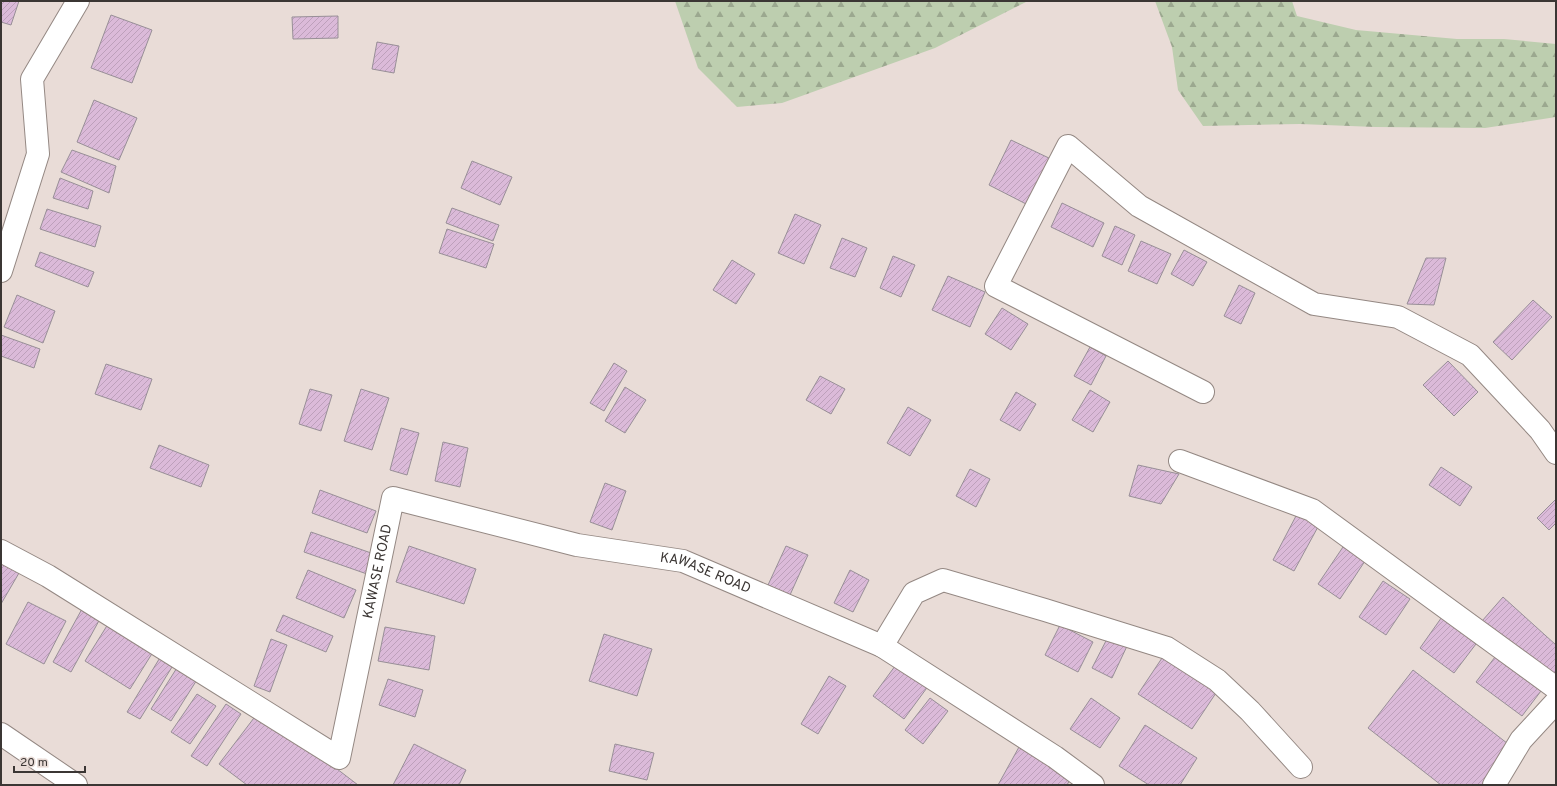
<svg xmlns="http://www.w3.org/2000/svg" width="1557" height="786" font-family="Overpass,sans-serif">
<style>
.forest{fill:url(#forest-firs)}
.building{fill:url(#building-hatch);stroke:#988f97}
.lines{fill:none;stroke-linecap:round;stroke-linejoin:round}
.street-casing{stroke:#948883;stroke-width:24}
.highway-casing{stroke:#948883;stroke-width:24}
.street{stroke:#fff;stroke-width:22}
.highway{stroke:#fff;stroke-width:22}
.labels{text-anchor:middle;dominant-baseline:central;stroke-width:3;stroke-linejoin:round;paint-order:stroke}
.street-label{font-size:14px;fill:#3b3634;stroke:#e9dcd7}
</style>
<defs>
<pattern id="forest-firs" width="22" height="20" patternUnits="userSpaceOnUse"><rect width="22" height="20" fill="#bdceaf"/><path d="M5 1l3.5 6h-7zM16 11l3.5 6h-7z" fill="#9ba88f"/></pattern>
<pattern id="building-hatch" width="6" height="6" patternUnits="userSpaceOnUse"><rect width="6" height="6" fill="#dbbad9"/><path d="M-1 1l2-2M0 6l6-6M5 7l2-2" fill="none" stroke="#bda0bb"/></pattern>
</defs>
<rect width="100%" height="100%" fill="#e9dcd7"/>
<!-- forest -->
<g class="forest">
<polygon points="675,1 1028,1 935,48 782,103 737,107 698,68"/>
<polygon points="1155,1 1292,1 1297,16 1356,30 1457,39 1504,39 1556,44 1556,117 1485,128 1375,127 1300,124 1203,126 1178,90 1172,47"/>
</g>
<!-- building -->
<g class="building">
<polygon points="1,1 19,1 11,25 1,22"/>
<polygon points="111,15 152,30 132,83 91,68"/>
<polygon points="338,16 338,38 293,39 292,17"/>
<polygon points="377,42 399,46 394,73 372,69"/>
<polygon points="94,100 137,118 119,160 77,142"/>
<polygon points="1011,140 1051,159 1028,205 989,185"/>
<polygon points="72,150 116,166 109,193 61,172"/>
<polygon points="472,161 512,177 500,205 461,188"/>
<polygon points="60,178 93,191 88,209 53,198"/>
<polygon points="1062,203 1104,223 1093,247 1051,227"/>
<polygon points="452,208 499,225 493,241 446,223"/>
<polygon points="47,209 101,226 95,247 40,229"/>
<polygon points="795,214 821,225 804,264 778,253"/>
<polygon points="1115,226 1135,235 1122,265 1102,256"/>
<polygon points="447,229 494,244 486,268 439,253"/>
<polygon points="842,238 867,248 855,277 830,268"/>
<polygon points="1141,241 1171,254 1157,284 1128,271"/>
<polygon points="1184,250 1207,262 1193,286 1171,274"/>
<polygon points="40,252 94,272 88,287 35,266"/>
<polygon points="893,256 915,265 901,297 880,288"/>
<polygon points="1426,258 1446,258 1434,305 1407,304"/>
<polygon points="732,260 755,274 736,304 713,290"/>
<polygon points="948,276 985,292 970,327 932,310"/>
<polygon points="1239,285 1255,293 1241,324 1224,316"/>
<polygon points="17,295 55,311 43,343 4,327"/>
<polygon points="1533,300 1552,317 1512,360 1493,342"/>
<polygon points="1002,308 1028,324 1011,350 985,334"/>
<polygon points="1,335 40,349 34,368 1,356"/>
<polygon points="1090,347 1106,356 1091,385 1074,376"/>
<polygon points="1448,361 1478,392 1454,416 1423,385"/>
<polygon points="614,363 627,371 604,411 590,403"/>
<polygon points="106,364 152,379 141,410 95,394"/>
<polygon points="820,376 845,389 831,414 806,400"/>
<polygon points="625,387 646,400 625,433 605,421"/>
<polygon points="310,389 332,395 321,431 299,424"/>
<polygon points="361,389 389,398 372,450 344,441"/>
<polygon points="1090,390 1110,402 1093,432 1072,420"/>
<polygon points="1016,392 1036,404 1020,431 1000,420"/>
<polygon points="908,407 931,420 910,456 887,443"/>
<polygon points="401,428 419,433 407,475 390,470"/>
<polygon points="443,442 468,448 460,487 435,481"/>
<polygon points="159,445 209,465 201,487 150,468"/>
<polygon points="1138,465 1179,474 1161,504 1129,496"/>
<polygon points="1441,467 1472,487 1460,506 1429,485"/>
<polygon points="970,469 990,479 976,507 956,496"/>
<polygon points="605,483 626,491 612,530 590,522"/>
<polygon points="320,490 376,511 367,533 312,513"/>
<polygon points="1556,499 1556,523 1549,530 1537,518"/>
<polygon points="1297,514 1319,525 1294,571 1273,560"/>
<polygon points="311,532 374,554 367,574 304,552"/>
<polygon points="409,546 476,569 464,604 396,582"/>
<polygon points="786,546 808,555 790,595 768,585"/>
<polygon points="1343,547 1365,561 1340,599 1318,584"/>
<polygon points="1,563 19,573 1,604"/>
<polygon points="308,570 356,590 344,618 296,598"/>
<polygon points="850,570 869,580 853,612 834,603"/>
<polygon points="1383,581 1410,599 1386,635 1359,617"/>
<polygon points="1503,597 1556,645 1556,675 1550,682 1482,621"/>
<polygon points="28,602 66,621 44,664 6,644"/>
<polygon points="83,607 101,617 71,672 53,662"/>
<polygon points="1444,614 1479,640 1454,673 1420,648"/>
<polygon points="283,615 333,636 326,652 276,631"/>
<polygon points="113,616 158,644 130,689 85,661"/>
<polygon points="1060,625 1093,642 1078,672 1045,655"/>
<polygon points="385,627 435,636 429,670 378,661"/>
<polygon points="604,634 652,649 637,696 589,681"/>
<polygon points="1109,635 1128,644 1112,678 1092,668"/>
<polygon points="271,639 287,645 270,692 254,686"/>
<polygon points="167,646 180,654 140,719 127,712"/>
<polygon points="1166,652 1220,687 1192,729 1138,694"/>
<polygon points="185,655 205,667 171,721 151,709"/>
<polygon points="1495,657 1541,691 1522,716 1476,682"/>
<polygon points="898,662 929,685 904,719 873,696"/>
<polygon points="1413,670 1512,747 1483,785 1441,785 1368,728"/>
<polygon points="829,676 846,686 818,734 801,724"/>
<polygon points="388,679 423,690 415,717 379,705"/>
<polygon points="197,694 216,706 190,744 171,732"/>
<polygon points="930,698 948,711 923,744 905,730"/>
<polygon points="1091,698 1120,718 1100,748 1070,729"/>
<polygon points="226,704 241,714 207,766 191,756"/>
<polygon points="260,710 358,785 247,785 219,764"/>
<polygon points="1145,725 1197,758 1180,785 1149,785 1119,766"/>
<polygon points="414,744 466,770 459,785 393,785"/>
<polygon points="615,744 654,753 647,780 609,771"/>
<polygon points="1019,747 1072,776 1067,785 998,785"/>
</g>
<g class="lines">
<defs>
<g id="street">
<polyline points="1,271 38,154 32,79 78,1"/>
<polyline points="1203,392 996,286 1068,146 1139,206 1314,304 1398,317 1470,355 1540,430 1556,453"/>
<polyline points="1180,461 1312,510 1556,688"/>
<path id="s1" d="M 1,551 L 48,576 L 339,758 L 393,498 L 577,545 L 683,561 L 882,646 L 1055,757 L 1093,785"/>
<polyline points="882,646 914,593 943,580 1045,610 1167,648 1217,680 1250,711 1301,767"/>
<polyline points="1494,785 1521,740 1556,702"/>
</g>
<polyline id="highway" points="1,734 76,785"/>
</defs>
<!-- street casing -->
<use href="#street" class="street-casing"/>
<!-- highway casing -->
<use href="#highway" class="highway-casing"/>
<!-- street -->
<use href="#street" class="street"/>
<!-- highway -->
<use href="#highway" class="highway"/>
</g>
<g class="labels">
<!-- street labels -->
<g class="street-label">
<text stroke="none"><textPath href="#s1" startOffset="587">KAWASE ROAD</textPath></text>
<text stroke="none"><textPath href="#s1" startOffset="984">KAWASE ROAD</textPath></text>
</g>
</g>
<!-- border -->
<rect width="1557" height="786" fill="none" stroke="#3b3634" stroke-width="4"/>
<!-- scale -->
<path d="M14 766v6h71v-6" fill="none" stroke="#3b3634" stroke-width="2"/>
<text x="20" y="766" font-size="12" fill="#3b3634" stroke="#e9dcd7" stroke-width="3" paint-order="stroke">20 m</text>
</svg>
